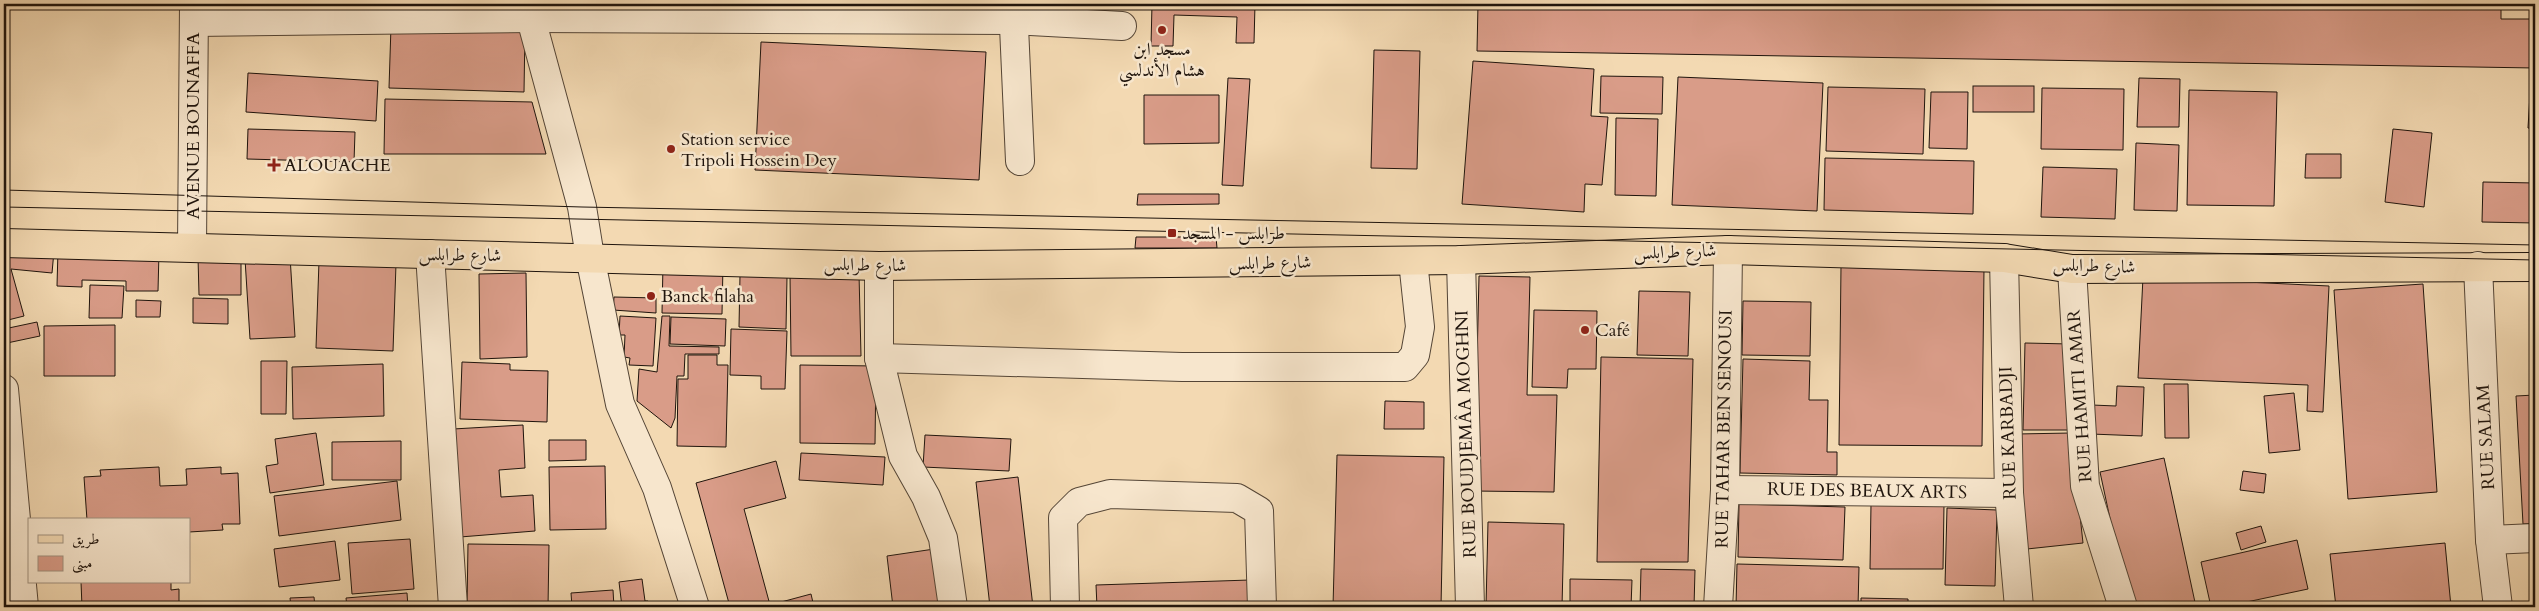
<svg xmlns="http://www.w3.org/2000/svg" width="2539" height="611" font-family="Cardo,Amiri,serif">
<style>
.building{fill:#d99c88;stroke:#1f140c}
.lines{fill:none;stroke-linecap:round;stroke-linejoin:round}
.minor-casing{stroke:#544536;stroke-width:30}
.major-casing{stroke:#1f140c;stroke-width:30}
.minor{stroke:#f7e6cd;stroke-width:28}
.major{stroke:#f3d9b2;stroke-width:28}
.tram{stroke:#1f140c;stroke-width:1}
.poi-dot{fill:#8f2418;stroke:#f7e6cd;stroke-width:2}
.labels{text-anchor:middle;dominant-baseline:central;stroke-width:5;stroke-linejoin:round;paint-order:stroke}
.poi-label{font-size:18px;fill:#1f140c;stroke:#f7e6cd;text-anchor:start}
.street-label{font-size:18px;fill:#1f140c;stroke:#f7e6cd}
</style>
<rect width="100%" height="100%" fill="#f3d9b2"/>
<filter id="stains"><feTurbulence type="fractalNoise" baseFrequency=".004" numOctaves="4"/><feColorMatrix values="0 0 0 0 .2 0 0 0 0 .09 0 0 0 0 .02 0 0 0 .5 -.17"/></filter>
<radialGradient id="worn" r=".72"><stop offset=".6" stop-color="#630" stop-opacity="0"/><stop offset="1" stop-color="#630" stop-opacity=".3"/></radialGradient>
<!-- building -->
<g class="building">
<polygon points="1152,4 1255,4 1254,43 1236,43 1237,17 1174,15 1173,46 1151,46"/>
<polygon points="1478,4 2501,4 2501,19 2535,19 2535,68 1477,51"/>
<polygon points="391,26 525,29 524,92 389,88"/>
<polygon points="761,42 986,52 979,180 755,170"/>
<polygon points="1374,50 1420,51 1417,169 1371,168"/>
<polygon points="1473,61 1594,69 1591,116 1608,117 1602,185 1585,184 1584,212 1462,204"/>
<polygon points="248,73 378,81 376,121 246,112"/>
<polygon points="1601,76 1663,77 1662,114 1600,113"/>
<polygon points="1678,77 1823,83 1817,211 1672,205"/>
<polygon points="1228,78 1250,79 1243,186 1222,185"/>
<polygon points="2139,78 2180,79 2179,127 2137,127"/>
<rect x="1973" y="86" width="61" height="26"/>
<polygon points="1828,87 1925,89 1923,154 1826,151"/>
<polygon points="2042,88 2124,89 2123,150 2041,149"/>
<polygon points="2189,90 2277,92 2274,206 2187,205"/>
<polygon points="1931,92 1968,92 1967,149 1929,148"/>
<polygon points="2530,94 2535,94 2535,129 2528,128"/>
<polygon points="1144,95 1219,95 1219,143 1144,144"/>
<polygon points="385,99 532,102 546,154 384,154"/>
<polygon points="1616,118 1658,119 1656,196 1615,195"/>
<polygon points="248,129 355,132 354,162 247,159"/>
<polygon points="2393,129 2432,133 2424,207 2385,202"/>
<polygon points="2136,143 2179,145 2177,211 2134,210"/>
<polygon points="2306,154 2341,154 2341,178 2305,178"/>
<polygon points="1825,158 1974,161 1973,214 1824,210"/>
<polygon points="2043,167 2117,169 2115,219 2041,217"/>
<polygon points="2483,182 2535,183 2535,223 2482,222"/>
<polygon points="1138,194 1219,194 1219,204 1137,205"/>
<polygon points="1136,237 1216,237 1217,248 1135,248"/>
<polygon points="4,249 54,251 52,273 11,269 24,316 8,320 4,296"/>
<polygon points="58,250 159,252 158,291 126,291 126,281 82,280 82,287 57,286"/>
<polygon points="241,256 241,295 199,295 198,257"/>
<polygon points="290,256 295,337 250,339 245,259"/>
<polygon points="319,261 396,264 393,351 316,348"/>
<polygon points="663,264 723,264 722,314 662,313"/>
<polygon points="1841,266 1984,268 1982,446 1839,445"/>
<polygon points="526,273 527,357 480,359 479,274"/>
<polygon points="859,274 861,356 791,356 790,275"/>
<polygon points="740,275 787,277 786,329 739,327"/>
<polygon points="1479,276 1530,277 1527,395 1557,395 1554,492 1474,491"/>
<polygon points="2143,277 2329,286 2323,412 2307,411 2308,385 2138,378"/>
<polygon points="2423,284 2437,492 2348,499 2334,290"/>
<polygon points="90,285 124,286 122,318 89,318"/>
<polygon points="1639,291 1690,292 1688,356 1637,355"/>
<polygon points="614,297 656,298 656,313 613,310"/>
<polygon points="193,298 228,299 228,324 193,323"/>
<polygon points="136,300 161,301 160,317 136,317"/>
<polygon points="1743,301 1811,302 1810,356 1742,355"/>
<polygon points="1534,310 1597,311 1596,369 1568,369 1567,388 1532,387"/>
<polygon points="620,316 656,318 653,366 629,365 630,358 624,357 625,335 619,335"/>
<polygon points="662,316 670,316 669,346 719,347 719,354 685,354 684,376 677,376 675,418 671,428 637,401 639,369 657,372"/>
<polygon points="671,317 726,319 725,346 670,344"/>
<polygon points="37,322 40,336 7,343 4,329"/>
<polygon points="115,325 115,376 44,376 44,326"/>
<polygon points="731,329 787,331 785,389 761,389 761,376 730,375"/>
<polygon points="2025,343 2070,344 2068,430 2023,430"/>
<polygon points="688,355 717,355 717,365 728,365 726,447 677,446 678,379 688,379"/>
<polygon points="1601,357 1693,359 1688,562 1597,562"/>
<polygon points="1743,359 1810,361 1809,400 1828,400 1827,452 1837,452 1837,475 1740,473"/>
<polygon points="261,361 287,361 286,414 261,414"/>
<polygon points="462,362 510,364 510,370 548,371 547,422 460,419"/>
<polygon points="383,364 384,416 293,419 292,367"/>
<polygon points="800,365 876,366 875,444 800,443"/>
<polygon points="2164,384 2188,384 2189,438 2165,438"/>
<polygon points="2117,386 2144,387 2142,436 2091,434 2092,405 2116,406"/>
<polygon points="2294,393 2300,450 2269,453 2264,396"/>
<polygon points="2535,395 2535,523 2523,524 2516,396"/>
<polygon points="1385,401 1424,402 1424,429 1384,429"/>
<polygon points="523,425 525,468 499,470 501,497 533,495 535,531 460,537 453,429"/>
<polygon points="316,433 324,485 270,493 266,466 278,464 275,439"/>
<polygon points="2071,433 2083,543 2027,549 2017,434"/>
<polygon points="925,435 1011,439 1009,471 923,467"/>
<polygon points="549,440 586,440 586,460 549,461"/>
<polygon points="401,441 401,480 332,480 332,442"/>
<polygon points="801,453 885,457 883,485 799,480"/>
<polygon points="1337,455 1444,457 1441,607 1333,607"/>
<polygon points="2164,458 2196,607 2129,607 2100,472"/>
<polygon points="776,461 786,498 744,509 770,605 811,594 814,607 730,607 696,483"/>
<polygon points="605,466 606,529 550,530 549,467"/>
<polygon points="159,467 160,486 187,485 186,469 221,467 221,474 238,473 240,524 222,524 223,530 189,532 189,520 87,520 84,477 101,476 100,470"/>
<polygon points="2243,471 2266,474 2264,493 2240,490"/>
<polygon points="1018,477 1033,607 990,607 976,482"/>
<polygon points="397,481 401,520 279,536 274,496"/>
<polygon points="1739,504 1845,507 1843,560 1738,557"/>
<polygon points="1871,504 1944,505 1943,569 1870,569"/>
<polygon points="1947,508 1997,510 1995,586 1945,585"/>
<polygon points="1488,522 1564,524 1562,607 1486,607"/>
<polygon points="2261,526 2266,542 2241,550 2236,533"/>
<polygon points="410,539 414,589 352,594 348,543"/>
<polygon points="2297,540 2308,589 2223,607 2211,607 2201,562"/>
<polygon points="335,541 340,580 279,587 274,549"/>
<polygon points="2445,543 2451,607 2336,607 2330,554"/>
<polygon points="468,544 549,545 548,607 467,607"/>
<polygon points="941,548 948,607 893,607 887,556"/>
<polygon points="1737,564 1859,567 1858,607 1736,607"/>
<polygon points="1641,569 1695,570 1694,607 1640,607"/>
<polygon points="642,579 645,601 648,601 649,607 622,607 619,582"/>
<polygon points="1570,579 1632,580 1631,607 1570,607"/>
<polygon points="1250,580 1251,607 1097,607 1096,585"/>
<polygon points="81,582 171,582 171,590 179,589 179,607 82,607"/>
<polygon points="613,590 614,607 572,607 571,593"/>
<polygon points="407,593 408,607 347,607 346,598"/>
<polygon points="314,597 315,607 291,607 290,598"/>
<polygon points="1861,598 1908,599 1908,607 1861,607"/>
<polygon points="1916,604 1968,605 1968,607 1916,607"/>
</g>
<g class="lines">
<defs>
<g id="minor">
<polyline points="527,4 582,207 590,257 620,404 657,488 695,607"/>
<polyline points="1013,4 1020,161"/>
<polyline points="194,22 531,18 1014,20 1122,26"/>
<polyline points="192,247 194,4"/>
<polyline points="430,254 453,607"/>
<polyline points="2004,258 2009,493 2019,607"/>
<polyline points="1461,260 1470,607"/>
<polyline points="879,266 879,358 903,456 926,497 943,538 953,607"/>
<polyline points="2478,266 2490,540 2498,607"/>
<polyline points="2072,269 2085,486 2123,607"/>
<polyline points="879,358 1182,367 1405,367 1415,355 1420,327 1413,261"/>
<polyline points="4,389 24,607"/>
<polyline points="1725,490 2009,493"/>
<polyline points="2490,540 2535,538"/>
<polyline points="1065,607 1063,518 1079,502 1110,494 1237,498 1259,511 1262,607"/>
<polyline points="1718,607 1725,490 1728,250"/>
</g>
<polyline id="major" points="4,243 879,266 1461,260 1728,250 2004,258 2072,269 2535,267"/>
</defs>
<!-- minor casing -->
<use href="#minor" class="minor-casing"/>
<!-- major casing -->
<use href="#major" class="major-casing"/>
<!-- minor -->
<use href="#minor" class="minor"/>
<!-- major -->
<use href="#major" class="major"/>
<!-- tram -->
<g class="tram">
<polyline points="4,190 582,207 2535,245"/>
<polyline points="4,207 2535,260"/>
</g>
</g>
<!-- markers -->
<g class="poi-dot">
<circle cx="1162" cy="30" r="5"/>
<circle cx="671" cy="149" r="5"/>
<path d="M271.5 157.5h5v5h5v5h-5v5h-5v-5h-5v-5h5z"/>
<rect x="1167" y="228" width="10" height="10" rx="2.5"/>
<circle cx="651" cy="296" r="5"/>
<circle cx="1585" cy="330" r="5"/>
</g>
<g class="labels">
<!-- poi labels -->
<g class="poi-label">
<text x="1162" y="49" text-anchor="middle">مسجد ابن<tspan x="1162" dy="21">هشام الأندلسي</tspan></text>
<text x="681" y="139">Station service<tspan x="681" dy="21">Tripoli Hossein Dey</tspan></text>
<text x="284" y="165">ALOUACHE</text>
<text x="1182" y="233">طرابلس - المسجد</text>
<text x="661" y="296">Banck filaha</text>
<text x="1595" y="330">Café</text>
</g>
<!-- street labels -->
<g class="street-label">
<text transform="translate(193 126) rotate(-90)">AVENUE BOUNAFFA</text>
<text transform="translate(1675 252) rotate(-2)">شارع طرابلس</text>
<text transform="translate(460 255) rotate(1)">شارع طرابلس</text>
<text transform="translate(1270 263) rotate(-1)">شارع طرابلس</text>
<text transform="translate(865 265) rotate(1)">شارع طرابلس</text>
<text transform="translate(2094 266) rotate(2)">شارع طرابلس</text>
<text transform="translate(2080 396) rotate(-94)">RUE HAMITI AMAR</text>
<text transform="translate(1724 429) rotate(-89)">RUE TAHAR BEN SENOUSI</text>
<text transform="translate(2008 433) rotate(-92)">RUE KARBADJI</text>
<text transform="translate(1466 434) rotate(-92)">RUE BOUDJEMÂA MOGHNI</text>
<text transform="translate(2486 437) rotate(-93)">RUE SALAM</text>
<text transform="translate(1867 491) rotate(1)">RUE DES BEAUX ARTS</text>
</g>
</g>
<!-- margin -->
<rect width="2539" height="611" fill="none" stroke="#f3d9b2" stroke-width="20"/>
<rect x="5" y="5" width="2529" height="601" fill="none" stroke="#1f140c" stroke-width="2.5"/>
<rect x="10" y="10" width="2519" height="591" fill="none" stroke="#1f140c"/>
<!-- legend -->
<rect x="28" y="518" width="162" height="65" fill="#f7e6cd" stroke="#a19280"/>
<rect x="38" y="535" width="25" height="8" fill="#f3d9b2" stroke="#a19280"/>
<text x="72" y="544" font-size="15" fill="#1f140c">طريق</text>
<rect x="38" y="556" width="25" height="15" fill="#d99c88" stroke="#a19280"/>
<text x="72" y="568" font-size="15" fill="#1f140c">مبنى</text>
<rect width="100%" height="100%" filter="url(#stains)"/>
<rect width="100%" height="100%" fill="url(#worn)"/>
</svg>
